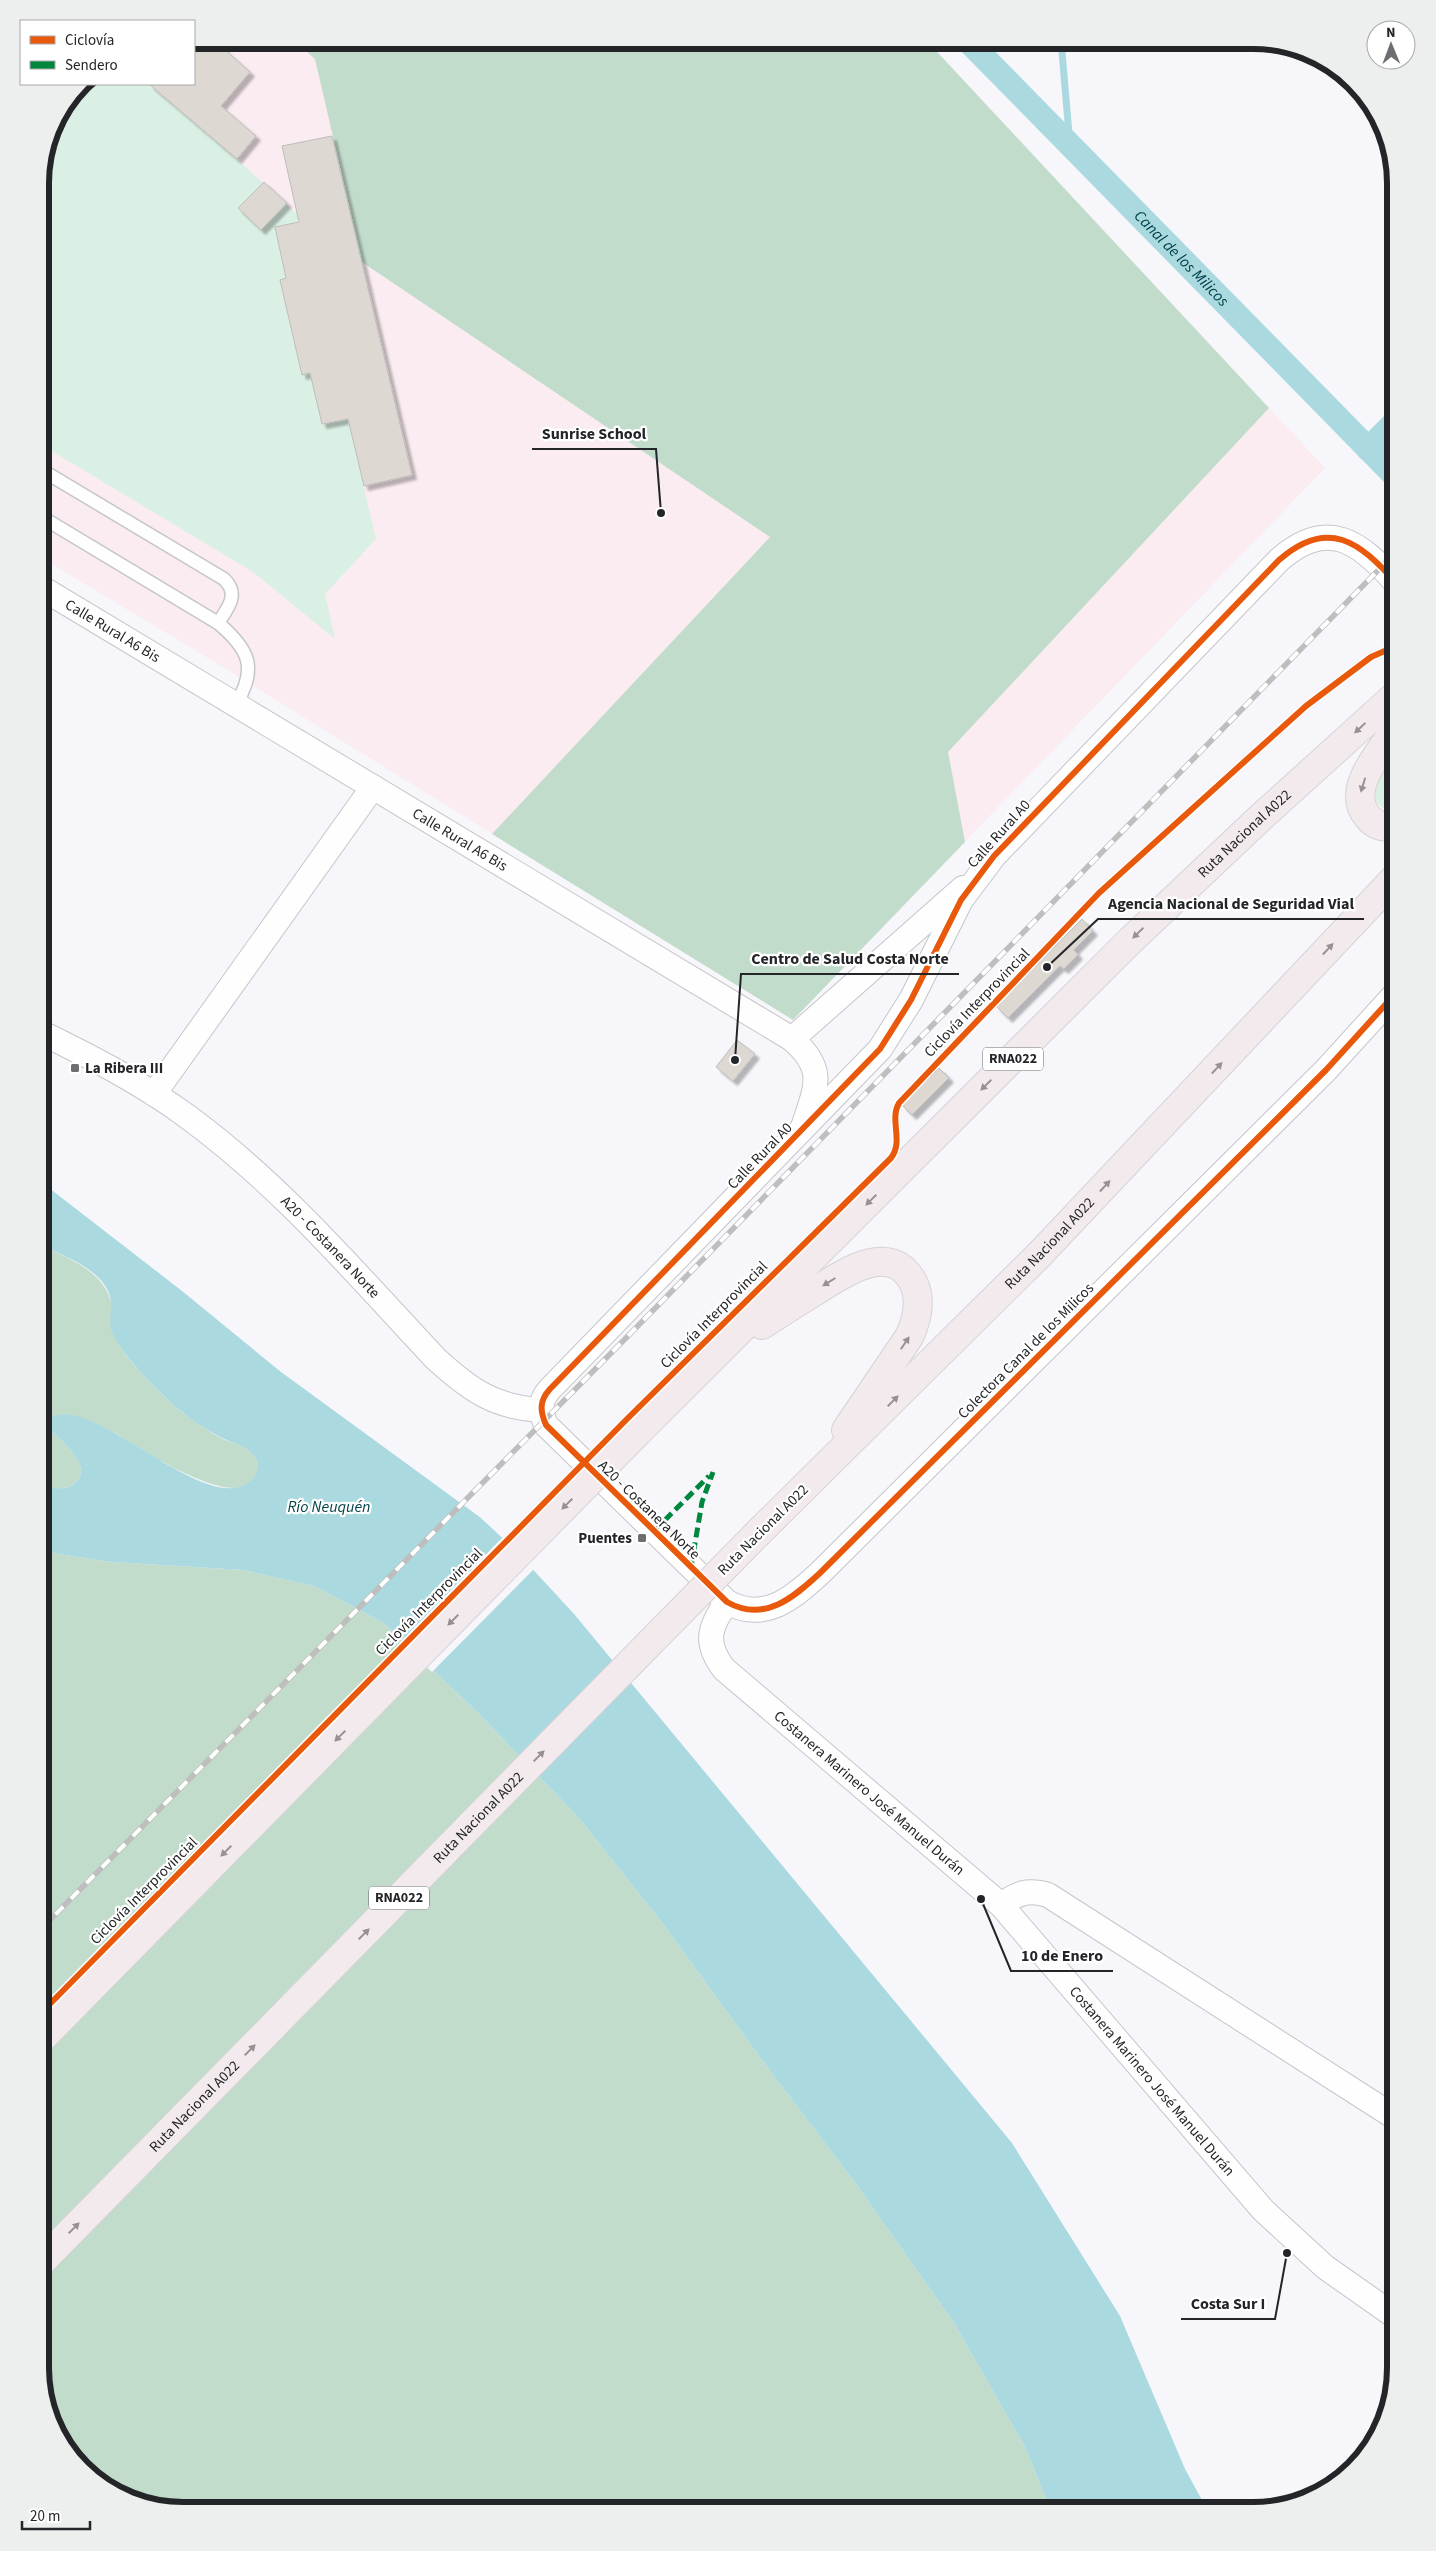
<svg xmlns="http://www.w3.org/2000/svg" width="1436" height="2551" font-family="'Source Sans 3',sans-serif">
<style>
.education{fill:#faecf1}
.green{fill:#dbf0e4}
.forest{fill:#c2dccc}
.water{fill:#aad9e0}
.pier{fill:#f6f6fb}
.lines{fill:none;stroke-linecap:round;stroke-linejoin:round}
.stream{stroke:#aad9e0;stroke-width:7}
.canal{stroke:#aad9e0;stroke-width:24}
.building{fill:#ded8d2;stroke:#bdbcbd;filter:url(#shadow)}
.lane-casing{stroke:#c6c6ca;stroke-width:15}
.street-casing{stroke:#c6c6ca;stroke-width:26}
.highway-casing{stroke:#d4d4d7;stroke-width:30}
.lane{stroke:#fefefe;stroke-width:12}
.street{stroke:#fefefe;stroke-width:24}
.highway{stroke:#f3eaed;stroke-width:28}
.rail-casing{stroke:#bebebf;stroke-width:5.5}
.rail{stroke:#fff;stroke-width:4;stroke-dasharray:11;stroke-linecap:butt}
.highway-bridge-casing{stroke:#d4d4d7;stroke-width:30;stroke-linecap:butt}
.highway-bridge{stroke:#f3eaed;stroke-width:28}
.quiet{stroke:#00873e;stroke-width:5;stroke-dasharray:10 5;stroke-linecap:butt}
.cycleway-casing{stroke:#fff;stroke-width:9}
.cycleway{stroke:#e8590c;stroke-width:6}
.oneway{fill:#969194}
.poi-dot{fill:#6e6e72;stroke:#fff;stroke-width:2}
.labels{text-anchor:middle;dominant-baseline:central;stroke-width:4.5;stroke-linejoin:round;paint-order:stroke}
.shield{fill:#fff;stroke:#666668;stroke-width:1}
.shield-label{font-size:14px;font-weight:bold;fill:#242528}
.street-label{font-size:15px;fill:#242528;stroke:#fff}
.poi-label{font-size:15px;font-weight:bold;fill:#242528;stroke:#fff;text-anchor:start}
.water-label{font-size:16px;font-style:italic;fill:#034349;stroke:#fff}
.rim{fill:none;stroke:#242528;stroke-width:6}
.leader{fill:none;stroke:#242528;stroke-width:2}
.callout-dot{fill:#242528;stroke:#fff;stroke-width:2}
.callout-label{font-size:16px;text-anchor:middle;font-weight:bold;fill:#242528;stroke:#fff;stroke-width:4.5;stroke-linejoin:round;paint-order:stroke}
</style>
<defs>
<filter id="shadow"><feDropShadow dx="4.5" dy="4.5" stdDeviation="1" flood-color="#0004"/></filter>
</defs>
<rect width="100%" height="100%" fill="#f6f6fb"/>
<!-- education -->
<polygon class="education" points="194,40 926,40 1325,468 793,1020 213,661 40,557 40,174 51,128 81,84 194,84"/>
<!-- green -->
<g class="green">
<polygon points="81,84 148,84 237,159 298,215 299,222 275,227 286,278 280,280 302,375 310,373 322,423 348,419 376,539 325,594 335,639 253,572 40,444 40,174 51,128"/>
<polygon points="1396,749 1396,812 1387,812 1374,800 1372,785"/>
</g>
<!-- forest -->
<g class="forest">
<polygon points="294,40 926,40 1269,408 948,752 965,842 793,1020 492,834 770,537 362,262 315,59"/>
<path d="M 40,1245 C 65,1257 101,1269 110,1299 C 114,1310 112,1326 117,1340 C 124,1357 150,1382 163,1395 C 180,1412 200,1426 221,1438 C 230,1443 244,1445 252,1452 C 256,1455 258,1464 258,1469 C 249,1523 137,1446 117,1434 C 106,1428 94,1423 83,1418 L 48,1427 C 60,1441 96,1466 74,1484 C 66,1491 50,1488 40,1485 Z"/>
<polygon points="40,1547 58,1554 112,1562 243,1570 314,1586 384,1623 478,1713 579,1818 663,1924 764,2063 856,2184 954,2323 1025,2447 1051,2511 174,2511 104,2487 55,2431 40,2368"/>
</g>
<!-- water -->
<path class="water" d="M 40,1181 L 182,1291 L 281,1372 L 481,1518 L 514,1549 L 574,1614 L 1012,2143 L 1120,2316 L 1185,2469 L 1208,2511 L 1051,2511 L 1025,2447 L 954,2323 L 856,2184 L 764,2063 L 663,1924 L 579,1818 L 478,1713 L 384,1623 L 314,1586 L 243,1570 L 112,1562 L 58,1554 L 40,1547 L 40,1485 C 50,1488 66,1491 74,1484 C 96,1466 60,1441 48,1427 L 49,1420 C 88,1386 205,1520 251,1481 C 259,1474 260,1462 253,1454 C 247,1446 229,1442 220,1437 C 204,1428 190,1419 176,1407 C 159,1392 117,1351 111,1329 C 109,1320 112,1311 111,1302 C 108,1271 64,1256 40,1245 Z"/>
<!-- pier -->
<polygon class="pier" points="504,1536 535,1568 432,1672 400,1642"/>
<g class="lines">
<!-- stream -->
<polyline class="stream" points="1061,40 1070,146"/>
<!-- canal -->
<g class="canal">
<path id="s1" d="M 967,40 L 1396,477"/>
<polyline points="1368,449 1396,421"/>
</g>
</g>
<!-- building -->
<g class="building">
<polygon points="194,40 214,40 250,72 221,106 256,136 237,159 149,84 194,84"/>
<polygon points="332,136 412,475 364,486 348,419 322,424 310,373 302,375 280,280 286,278 275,227 299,222 282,146"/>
<polygon points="264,182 287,203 261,230 238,208"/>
<polygon points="1082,919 1093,931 1074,950 1078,955 1064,969 1060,966 1008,1018 996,1006"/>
<polygon points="737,1040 755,1054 733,1081 716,1067"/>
<polygon points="939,1068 949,1078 912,1115 902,1105"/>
</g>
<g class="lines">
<defs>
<g id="lane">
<path d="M 40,469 L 224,579 C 240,594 228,608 218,623"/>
<path d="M 40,516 L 218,623 C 249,649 258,668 236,704"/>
</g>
<g id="street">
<path id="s2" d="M 40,587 L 792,1039 C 827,1070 816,1087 803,1127"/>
<path d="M 1396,993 L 1326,1070 L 820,1573 C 793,1598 764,1623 727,1602 L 546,1425 C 540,1411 539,1401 550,1389 L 880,1049 L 911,1000 L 961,900 L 994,856 L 1279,560 C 1328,517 1360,542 1396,583"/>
<path id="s3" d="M 40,1032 C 91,1057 142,1083 188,1117 C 281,1185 357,1275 436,1359 C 470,1390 494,1407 540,1410"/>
<polyline points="792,1039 963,888"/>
<polyline points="154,1094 373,787"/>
<path id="s4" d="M 727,1602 C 709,1627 704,1643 724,1669 L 1001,1905 L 1263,2210 L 1325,2267 L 1396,2317"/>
<path d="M 1001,1905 C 1017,1893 1028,1889 1048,1895 L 1396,2118"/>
</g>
<g id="highway">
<path d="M 1396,826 C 1385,828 1375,826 1368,817 C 1344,790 1381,751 1396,729"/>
<path d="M 762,1325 C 779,1314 796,1303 814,1292 C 841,1275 890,1239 913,1282 C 922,1300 917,1320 909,1337 L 846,1430"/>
<path id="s5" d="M 638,1432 L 1131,940 L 1259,819 L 1396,695"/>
<path id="s6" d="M 758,1533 L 1040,1254 L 1396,877"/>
</g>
</defs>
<!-- lane casing -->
<use href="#lane" class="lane-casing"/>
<!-- street casing -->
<use href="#street" class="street-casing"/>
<!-- highway casing -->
<use href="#highway" class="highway-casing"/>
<!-- lane -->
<use href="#lane" class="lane"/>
<!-- street -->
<use href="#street" class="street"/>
<!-- highway -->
<use href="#highway" class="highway"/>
<defs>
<polyline id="rail" points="40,1930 625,1339 1396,552"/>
</defs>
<!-- rail casing -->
<use href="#rail" class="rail-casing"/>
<!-- rail -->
<use href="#rail" class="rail"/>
<defs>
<g id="highway-bridge">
<polyline points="40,2040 638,1432"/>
<path id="s7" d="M 40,2263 L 758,1533"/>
</g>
</defs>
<!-- highway-bridge casing -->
<use href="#highway-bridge" class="highway-bridge-casing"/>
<!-- highway-bridge -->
<use href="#highway-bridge" class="highway-bridge"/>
<!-- quiet -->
<g class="quiet">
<polyline points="654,1531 709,1476"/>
<polyline points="691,1567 702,1502 713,1472"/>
</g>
<defs>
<g id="cycleway">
<path d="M 1396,993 L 1326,1070 L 820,1573 C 793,1598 764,1623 727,1602 L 546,1425 C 540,1411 539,1401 550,1389 L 880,1049 L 911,1000 L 961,900 L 994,856 L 1279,560 C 1328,517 1360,542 1396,583"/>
<path d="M 40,2014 L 626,1420 L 891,1158 C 904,1141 889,1120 899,1103 L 1099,893 L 1306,706 L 1371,657 L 1396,646"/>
</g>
</defs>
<!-- cycleway casing -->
<use href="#cycleway" class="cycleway-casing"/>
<!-- cycleway -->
<use href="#cycleway" class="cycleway"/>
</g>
<!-- one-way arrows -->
<defs><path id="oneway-solid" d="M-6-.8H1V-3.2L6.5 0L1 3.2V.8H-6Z" transform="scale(1.25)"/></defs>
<g class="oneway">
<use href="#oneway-solid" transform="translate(1360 728) rotate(137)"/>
<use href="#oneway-solid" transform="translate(1363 785) rotate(107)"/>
<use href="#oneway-solid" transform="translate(1138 933) rotate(136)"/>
<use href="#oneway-solid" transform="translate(1328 949) rotate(-47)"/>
<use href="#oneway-solid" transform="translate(1217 1068) rotate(-47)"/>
<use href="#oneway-solid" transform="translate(986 1085) rotate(135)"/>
<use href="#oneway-solid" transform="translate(1105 1186) rotate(-47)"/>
<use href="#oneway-solid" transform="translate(871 1200) rotate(135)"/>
<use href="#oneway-solid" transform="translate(829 1282) rotate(148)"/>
<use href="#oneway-solid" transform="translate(905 1343) rotate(-56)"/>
<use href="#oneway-solid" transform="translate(893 1401) rotate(-45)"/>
<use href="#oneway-solid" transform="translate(567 1504) rotate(135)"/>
<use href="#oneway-solid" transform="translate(453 1620) rotate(135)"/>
<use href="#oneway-solid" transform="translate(340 1736) rotate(135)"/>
<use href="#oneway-solid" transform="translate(539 1756) rotate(-45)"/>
<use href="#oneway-solid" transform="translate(226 1851) rotate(135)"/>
<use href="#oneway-solid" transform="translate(364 1934) rotate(-45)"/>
<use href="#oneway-solid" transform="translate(250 2050) rotate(-45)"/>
<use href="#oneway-solid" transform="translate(74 2228) rotate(-45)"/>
</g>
<!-- markers -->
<g class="poi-dot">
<rect x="70" y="1063" width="10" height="10" rx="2.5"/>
<rect x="637" y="1533" width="10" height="10" rx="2.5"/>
</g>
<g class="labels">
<!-- shield labels -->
<g class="shield">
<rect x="983" y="1047.5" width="60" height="23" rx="4"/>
<rect x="369" y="1886.5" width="60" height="23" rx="4"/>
</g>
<g class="shield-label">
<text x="1013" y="1059">RNA022</text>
<text x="399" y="1898">RNA022</text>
</g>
<!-- street labels -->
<g class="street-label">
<text stroke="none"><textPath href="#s2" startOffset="85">Calle Rural A6 Bis</textPath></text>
<text transform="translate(999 834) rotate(-48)">Calle Rural A0</text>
<text stroke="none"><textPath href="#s5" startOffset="852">Ruta Nacional A022</textPath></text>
<text stroke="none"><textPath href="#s2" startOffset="490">Calle Rural A6 Bis</textPath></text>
<text transform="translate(977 1003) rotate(-46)">Ciclovía Interprovincial</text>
<text transform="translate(760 1156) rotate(-46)">Calle Rural A0</text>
<text stroke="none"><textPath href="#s6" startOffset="411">Ruta Nacional A022</textPath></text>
<text stroke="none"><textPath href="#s3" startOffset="364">A20 - Costanera Norte</textPath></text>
<text transform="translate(714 1315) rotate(-45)">Ciclovía Interprovincial</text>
<text transform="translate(1026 1351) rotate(-45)">Colectora Canal de los Milicos</text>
<text transform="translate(649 1510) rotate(44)">A20 - Costanera Norte</text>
<text transform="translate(763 1530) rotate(-45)">Ruta Nacional A022</text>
<text transform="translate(429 1602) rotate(-45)">Ciclovía Interprovincial</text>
<text stroke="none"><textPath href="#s4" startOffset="265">Costanera Marinero José Manuel Durán</textPath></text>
<text stroke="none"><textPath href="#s7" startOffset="625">Ruta Nacional A022</textPath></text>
<text transform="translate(144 1891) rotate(-45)">Ciclovía Interprovincial</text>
<text stroke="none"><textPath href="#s4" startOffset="670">Costanera Marinero José Manuel Durán</textPath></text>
<text stroke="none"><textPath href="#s7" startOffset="220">Ruta Nacional A022</textPath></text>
</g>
<!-- poi labels -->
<g class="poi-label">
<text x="85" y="1068">La Ribera III</text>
<text x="632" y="1538" text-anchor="end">Puentes</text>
</g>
<!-- water labels -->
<g class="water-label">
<text stroke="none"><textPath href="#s1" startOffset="306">Canal de los Milicos</textPath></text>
<text x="329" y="1507">Río Neuquén</text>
</g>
</g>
<!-- crop -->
<path d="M0 0H1436V2551H0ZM183 49H1253A134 134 0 0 1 1387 183V2368A134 134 0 0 1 1253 2502H183A134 134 0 0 1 49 2368V183A134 134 0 0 1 183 49Z" fill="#edeeee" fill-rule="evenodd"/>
<path class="rim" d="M183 49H1253A134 134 0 0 1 1387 183V2368A134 134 0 0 1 1253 2502H183A134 134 0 0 1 49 2368V183A134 134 0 0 1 183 49Z"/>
<!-- callouts -->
<path class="leader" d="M661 513L656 449H532M1047 967L1098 919H1364M735 1060L741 974H959M981 1899L1011 1971H1113M1287 2253L1275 2319H1181"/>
<g class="callout-dot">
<circle cx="661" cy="513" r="5"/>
<circle cx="1047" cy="967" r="5"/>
<circle cx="735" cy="1060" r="5"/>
<circle cx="981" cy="1899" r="5"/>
<circle cx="1287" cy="2253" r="5"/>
</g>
<g class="callout-label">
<text x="594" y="439">Sunrise School</text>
<text x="1231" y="909">Agencia Nacional de Seguridad Vial</text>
<text x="850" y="964">Centro de Salud Costa Norte</text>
<text x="1062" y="1961">10 de Enero</text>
<text x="1228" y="2309">Costa Sur I</text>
</g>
<!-- legend -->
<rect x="20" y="20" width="175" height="65" fill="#ffffff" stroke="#a7a8a9"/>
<rect x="30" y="36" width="25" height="8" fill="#e8590c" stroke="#a7a8a9"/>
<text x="65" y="45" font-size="15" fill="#242528">Ciclovía</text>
<rect x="30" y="61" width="25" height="8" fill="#00873e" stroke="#a7a8a9"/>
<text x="65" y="70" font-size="15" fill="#242528">Sendero</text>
<!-- north arrow -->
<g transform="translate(1391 45) rotate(359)"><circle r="24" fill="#ffffff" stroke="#a7a8a9"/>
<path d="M0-4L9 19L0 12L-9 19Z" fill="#6e6e72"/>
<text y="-8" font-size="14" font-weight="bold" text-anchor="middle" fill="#242528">N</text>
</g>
<!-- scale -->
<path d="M22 2521v8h68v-8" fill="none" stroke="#242528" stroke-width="2.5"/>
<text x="30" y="2521" font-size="15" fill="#242528" stroke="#ffffff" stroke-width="4" paint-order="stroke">20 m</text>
</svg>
